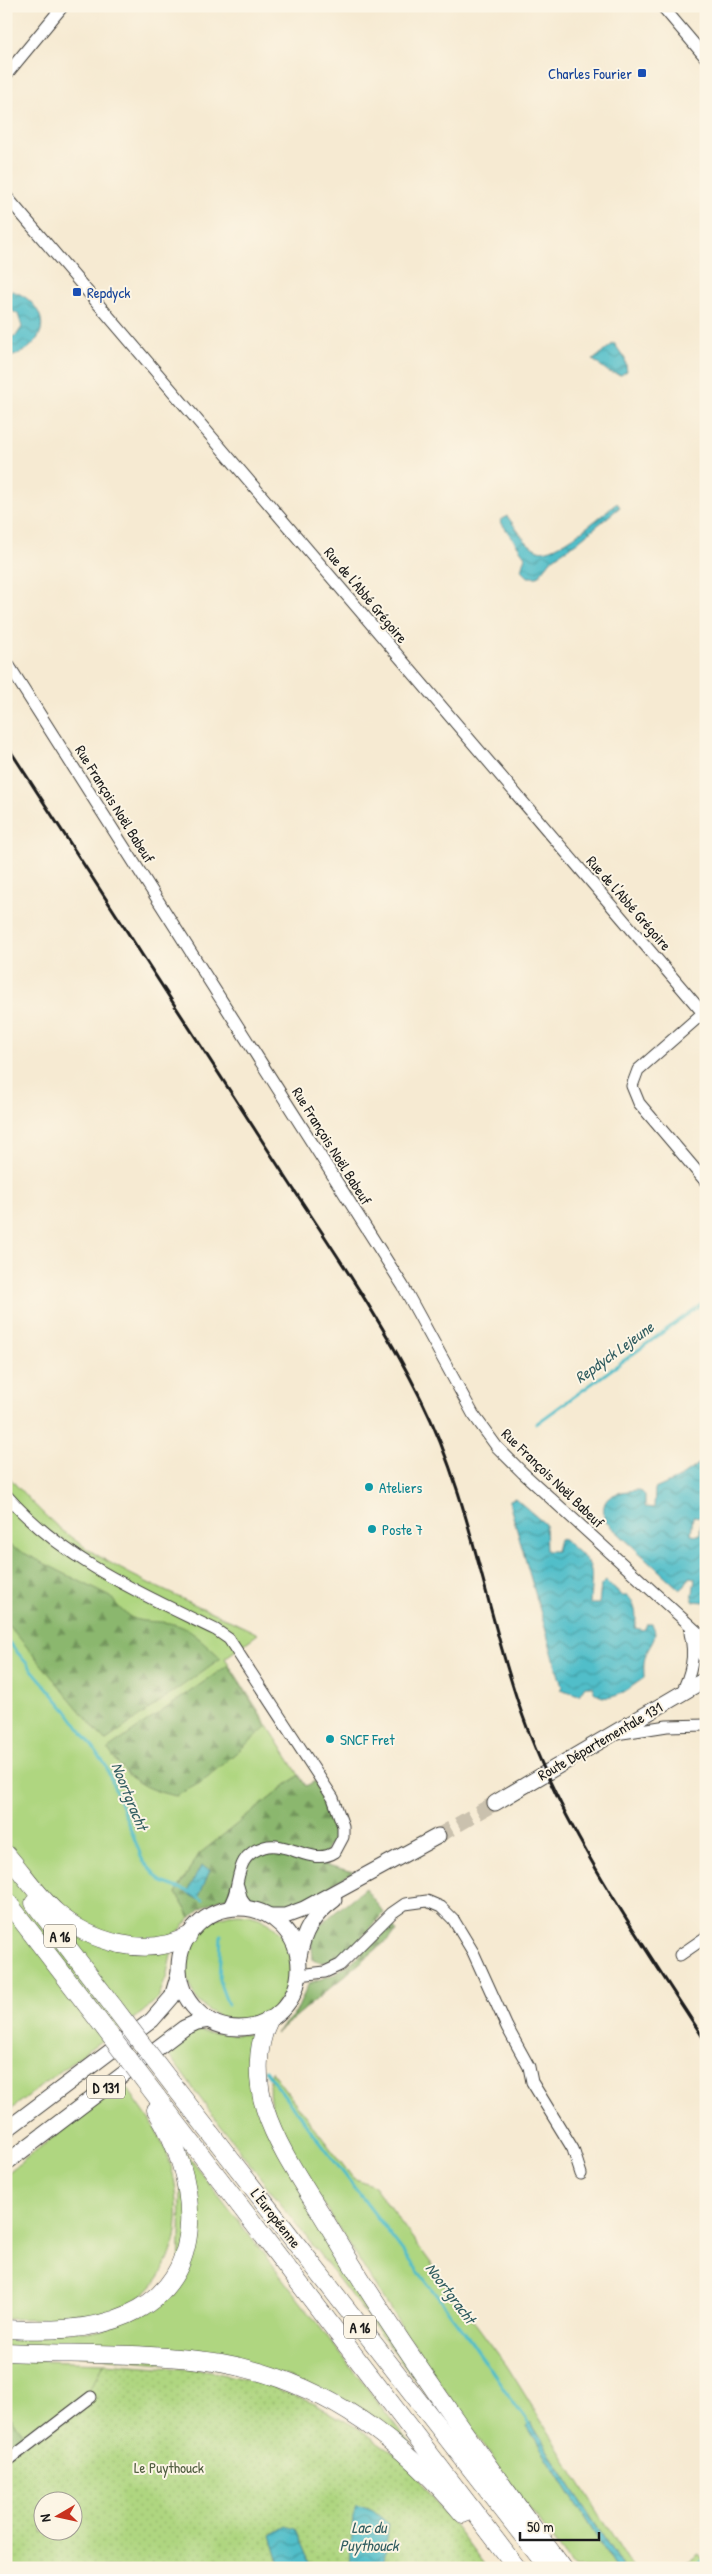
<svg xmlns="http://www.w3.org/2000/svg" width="712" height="2574" font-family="'Patrick Hand',sans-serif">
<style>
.grass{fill:#afd680;stroke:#66794e}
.forest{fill:url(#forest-firs);stroke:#546a45}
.park{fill:url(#park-dots);stroke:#66794e;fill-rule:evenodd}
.water{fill:url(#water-waves);stroke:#366d72;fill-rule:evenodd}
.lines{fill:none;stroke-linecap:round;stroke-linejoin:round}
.stream{stroke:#51bec9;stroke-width:3}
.major-tunnel{stroke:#cac1ae;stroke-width:15;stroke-dasharray:15 8;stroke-linecap:butt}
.minor-casing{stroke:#3d3b37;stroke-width:13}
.major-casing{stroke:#3d3b37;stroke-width:17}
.highway-casing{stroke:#3d3b37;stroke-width:19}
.minor{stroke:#fff;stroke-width:11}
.major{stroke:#fff;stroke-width:15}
.highway{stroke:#fff;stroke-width:18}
.rail{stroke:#1c1c1c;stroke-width:3}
.highway-bridge-casing{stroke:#3d3b37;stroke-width:19;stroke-linecap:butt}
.highway-bridge{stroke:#fff;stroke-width:18}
.transit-dot{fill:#1a4fb4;stroke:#fcf5e5;stroke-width:2}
.culture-dot{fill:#0f9aa8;stroke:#fcf5e5;stroke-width:2}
.labels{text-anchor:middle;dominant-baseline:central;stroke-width:4;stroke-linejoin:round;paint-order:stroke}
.shield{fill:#fcf5e5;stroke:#5f5d58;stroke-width:1}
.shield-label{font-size:14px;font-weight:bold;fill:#1c1c1c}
.transit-label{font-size:15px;fill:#164399;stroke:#fcf5e5;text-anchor:end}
.street-label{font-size:15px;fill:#1c1c1c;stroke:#fcf5e5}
.culture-label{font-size:15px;fill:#0d838f;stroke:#fcf5e5;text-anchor:start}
.park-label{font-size:15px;fill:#4f5d3f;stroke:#fcf5e5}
.water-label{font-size:16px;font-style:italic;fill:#315d61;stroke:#fcf5e5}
</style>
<defs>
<pattern id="forest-firs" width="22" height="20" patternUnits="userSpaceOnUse" patternTransform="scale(1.25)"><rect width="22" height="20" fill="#8bb76e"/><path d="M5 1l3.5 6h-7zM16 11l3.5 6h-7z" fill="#71945a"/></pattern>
<pattern id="park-dots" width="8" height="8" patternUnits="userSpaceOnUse" patternTransform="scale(1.25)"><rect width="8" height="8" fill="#afd680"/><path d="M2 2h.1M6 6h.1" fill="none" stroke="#96b76e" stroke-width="1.8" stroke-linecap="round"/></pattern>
<pattern id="water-waves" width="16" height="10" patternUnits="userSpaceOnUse" patternTransform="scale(1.25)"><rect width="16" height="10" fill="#51bec9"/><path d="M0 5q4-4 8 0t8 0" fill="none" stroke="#429aa2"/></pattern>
</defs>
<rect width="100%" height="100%" fill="#fcf5e5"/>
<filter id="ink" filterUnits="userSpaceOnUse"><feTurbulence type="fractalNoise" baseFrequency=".02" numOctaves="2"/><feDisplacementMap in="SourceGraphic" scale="10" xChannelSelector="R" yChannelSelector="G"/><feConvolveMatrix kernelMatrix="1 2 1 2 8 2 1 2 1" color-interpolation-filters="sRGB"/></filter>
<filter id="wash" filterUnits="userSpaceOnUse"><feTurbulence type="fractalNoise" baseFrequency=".0096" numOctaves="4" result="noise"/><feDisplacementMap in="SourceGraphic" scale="20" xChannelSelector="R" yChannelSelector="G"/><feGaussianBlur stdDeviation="1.12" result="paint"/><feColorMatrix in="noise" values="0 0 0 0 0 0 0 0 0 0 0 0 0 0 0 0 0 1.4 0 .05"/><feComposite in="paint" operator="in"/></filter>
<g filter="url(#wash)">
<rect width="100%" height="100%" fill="#f6ead2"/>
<!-- grass -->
<g class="grass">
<path d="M 6,1474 C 24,1494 42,1514 63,1531 C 120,1577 193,1601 258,1634 L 225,1658 L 299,1775 L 199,1855 L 176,1893 L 191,1918 L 175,1935 L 166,1978 L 158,1998 L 143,2012 L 88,2050 L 6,2113 Z"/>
<circle cx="239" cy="1967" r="53"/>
<polygon points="196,2031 235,2035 253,2034 253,2074 260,2111 435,2405 208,2109 166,2051"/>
<path d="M 271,2071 L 353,2178 L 374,2186 L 507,2366 L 633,2568 L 623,2568 L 531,2423 L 556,2472 L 616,2568 L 574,2568 C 492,2460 414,2351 344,2236 C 318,2195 287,2154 272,2108 C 268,2096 269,2083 271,2071 Z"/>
<path d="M 122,2083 C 130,2090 135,2100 141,2108 C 151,2122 161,2137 167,2154 C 185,2202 183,2272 133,2301 C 97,2322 47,2318 6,2319 L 6,2174 Z"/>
<polygon points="182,2148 410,2444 407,2445 285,2375 6,2348 6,2334 103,2330 179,2279"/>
<polygon points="6,2360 105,2363 87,2395 28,2439 6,2412"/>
<polygon points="699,2554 706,2564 704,2568 680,2568"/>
</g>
<!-- forest -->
<g class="forest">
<path d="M 6,1544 L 111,1597 C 135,1633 149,1615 180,1626 C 192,1630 211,1649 221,1658 L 105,1741 L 6,1622 Z"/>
<path d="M 228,1665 L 267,1727 L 200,1783 L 176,1796 C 142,1789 127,1779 108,1749 Z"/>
<path d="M 299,1775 L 306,1786 L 315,1781 L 333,1822 L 334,1841 L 328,1846 L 324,1864 L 353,1872 C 332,1884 310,1900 287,1907 C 276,1910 269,1902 258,1898 C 238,1890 204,1901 191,1918 L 176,1893 L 199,1854 Z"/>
<path d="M 365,1888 L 384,1913 C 370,1928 335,1973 313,1960 L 311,1936 L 317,1927 Z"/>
<polygon points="389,1921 397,1932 275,2034 296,2012 309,1983 335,1974 357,1958"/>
<polygon points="6,2412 28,2439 6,2457"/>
</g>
<!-- park -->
<path class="park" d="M 105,2363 L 201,2370 L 260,2382 L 315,2404 L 361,2430 L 407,2463 L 486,2568 L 6,2568 L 6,2457 L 86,2395 ZM 42,2502 L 72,2502 L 72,2532 L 42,2532 Z"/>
<!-- water -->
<g class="water">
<path d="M 12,291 C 31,296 51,319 37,339 C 30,350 19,354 8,358 L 6,337 L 16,336 L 22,327 L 18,314 L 6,308 L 6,292 Z"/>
<polygon points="614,343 625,359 627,371 621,375 609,372 593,360"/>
<path d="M 617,503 L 620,507 L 576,543 L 553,558 L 538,577 L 528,577 L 521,570 L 525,556 L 500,521 L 507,516 C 516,527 525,545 538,550 C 555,557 603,514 617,503 Z"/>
<path d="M 706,1459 L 706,1602 L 692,1601 L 695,1578 L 689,1577 L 685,1586 L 680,1590 L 606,1522 C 596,1495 618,1491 640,1490 L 645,1495 L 645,1507 L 654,1508 L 655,1489 L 677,1479 ZM 693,1516 L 701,1517 L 700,1535 L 691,1534 Z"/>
<path d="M 515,1498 L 545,1524 L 546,1551 L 556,1551 L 559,1539 L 564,1540 C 597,1568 592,1562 590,1604 L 599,1604 L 601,1585 L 606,1581 L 622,1596 L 628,1596 C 636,1606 637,1615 635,1628 L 644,1630 L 647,1624 L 652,1624 C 660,1638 649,1644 645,1657 C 643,1664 644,1671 644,1678 C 630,1687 610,1707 594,1692 L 593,1686 L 585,1686 L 579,1695 L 560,1689 L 562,1687 L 510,1506 L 510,1500 Z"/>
<polygon points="201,1866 210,1870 198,1899 187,1893"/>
<polygon points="531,2423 623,2568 616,2568 527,2426"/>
<polygon points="357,2505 373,2511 389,2524 383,2568 350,2568 353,2516"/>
<polygon points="286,2526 295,2529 312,2568 281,2568 271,2535"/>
</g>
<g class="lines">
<!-- stream -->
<g class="stream">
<polyline points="536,1424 706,1301"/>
<polyline points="6,1639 67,1711 105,1764 143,1861 162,1882 190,1892"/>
<polyline points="195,1895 203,1900"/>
<polyline points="221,1935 219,1981 228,2005"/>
<polyline points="247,2046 252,2053"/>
<polyline points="265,2070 469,2338 530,2426"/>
<polyline points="692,2568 701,2561"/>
</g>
</g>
</g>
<g filter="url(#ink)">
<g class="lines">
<!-- major-tunnel -->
<polyline class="major-tunnel" points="438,1836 495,1803"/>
<defs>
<g id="minor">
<polyline points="662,6 706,58"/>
<polyline points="6,75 63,6"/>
<polyline points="6,196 703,1013 638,1070 632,1086 639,1103 706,1182"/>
<polyline points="6,661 403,1286 473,1414 497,1447 523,1473 706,1640"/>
<path d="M 6,1495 C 63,1560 140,1593 216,1630 L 229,1639 L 333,1798 L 343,1826 L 343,1837 L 335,1852 C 312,1867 288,1840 264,1847 C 230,1857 244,1887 227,1909"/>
<polyline points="694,1640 706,1662"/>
<path d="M 681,1694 C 691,1674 696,1656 690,1633"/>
<polyline points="616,1734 667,1726 706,1725"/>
<polyline points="238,1886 242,1900 248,1908"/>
<polyline points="680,1955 706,1937"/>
<polyline points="299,1975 325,1972 340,1965 392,1913 405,1904 427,1901 441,1907 453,1919 473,1952 507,2027 529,2067 532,2082 573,2149 581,2174"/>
<polyline points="6,2462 91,2397"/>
</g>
<g id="major">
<polyline points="495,1803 706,1679"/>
<circle cx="239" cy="1968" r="60"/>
<polyline points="271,1916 285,1916 304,1909 438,1836"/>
<path d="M 299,1957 C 303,1932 313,1915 334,1900"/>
<polyline points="6,2130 152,2020 172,1997 179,1973"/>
<polyline points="6,2163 184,2028 197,2022 209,2020"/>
</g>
<g id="highway">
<path d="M 6,1854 C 23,1873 37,1895 56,1912 C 90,1942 147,1959 188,1936"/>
<polyline points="6,1900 99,2021"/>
<polyline points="34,1903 113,2006"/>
<path d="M 269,2020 C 256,2046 256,2081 265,2109 C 278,2150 306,2188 328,2225 C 399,2345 480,2456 563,2568"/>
<polyline points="173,2085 548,2568"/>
<polyline points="156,2096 517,2568"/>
<path d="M 6,2329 C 45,2331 91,2331 127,2315 C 213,2278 197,2175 156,2110"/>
<path d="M 6,2352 C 77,2355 151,2352 221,2363 C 320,2380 400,2438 463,2514"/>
</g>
</defs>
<!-- minor casing -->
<use href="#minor" class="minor-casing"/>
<!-- major casing -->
<use href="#major" class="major-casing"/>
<!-- highway casing -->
<use href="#highway" class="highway-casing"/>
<!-- minor -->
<use href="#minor" class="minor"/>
<!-- major -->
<use href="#major" class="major"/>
<!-- highway -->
<use href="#highway" class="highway"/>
<!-- rail -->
<path class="rail" d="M 6,744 C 91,875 176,1007 261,1139 C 315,1224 376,1308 421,1399 C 470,1497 485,1608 521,1711 C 563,1831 637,1935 706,2042"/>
<defs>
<g id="highway-bridge">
<polyline points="113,2006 173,2085"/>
<polyline points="99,2021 156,2096"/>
</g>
</defs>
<!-- highway-bridge casing -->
<use href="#highway-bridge" class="highway-bridge-casing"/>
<!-- highway-bridge -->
<use href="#highway-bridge" class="highway-bridge"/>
</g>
</g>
<!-- markers -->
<g class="transit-dot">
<rect x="637" y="68" width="10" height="10" rx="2.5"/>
<rect x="72" y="287" width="10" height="10" rx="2.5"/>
</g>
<g class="culture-dot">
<circle cx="369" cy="1487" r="5"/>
<circle cx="372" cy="1529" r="5"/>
<circle cx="330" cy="1739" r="5"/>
</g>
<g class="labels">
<!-- shield labels -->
<g class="shield">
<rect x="44" y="1924.5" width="32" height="23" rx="4"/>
<rect x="87" y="2075.5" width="38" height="23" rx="4"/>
<rect x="344" y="2315.5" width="32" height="23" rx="4"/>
</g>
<g class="shield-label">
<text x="60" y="1936">A 16</text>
<text x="106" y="2087">D 131</text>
<text x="360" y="2327">A 16</text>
</g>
<!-- transit labels -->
<g class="transit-label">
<text x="632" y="73">Charles Fourier</text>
<text x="87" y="292" text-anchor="start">Repdyck</text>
</g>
<!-- street labels -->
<g class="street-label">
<text transform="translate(366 595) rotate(50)">Rue de l'Abbé Grégoire</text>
<text transform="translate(115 804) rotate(58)">Rue François Noël Babeuf</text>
<text transform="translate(629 903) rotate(49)">Rue de l'Abbé Grégoire</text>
<text transform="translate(332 1146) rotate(58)">Rue François Noël Babeuf</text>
<text transform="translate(553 1478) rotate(44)">Rue François Noël Babeuf</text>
<text transform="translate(600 1741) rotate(-30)">Route Départementale 131</text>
<text transform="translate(276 2218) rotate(52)">L'Européenne</text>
</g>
<!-- culture labels -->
<g class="culture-label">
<text x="379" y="1487">Ateliers</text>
<text x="382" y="1529">Poste 7</text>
<text x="340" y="1739">SNCF Fret</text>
</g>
<!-- park labels -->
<g class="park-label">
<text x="169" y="2467">Le Puythouck</text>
</g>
<!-- water labels -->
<g class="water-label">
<text transform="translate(614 1352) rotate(-36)">Repdyck Lejeune</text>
<text transform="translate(130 1796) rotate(68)">Noortgracht</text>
<text transform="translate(451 2293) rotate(53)">Noortgracht</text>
<text x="369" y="2527">Lac du<tspan x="369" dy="18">Puythouck</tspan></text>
</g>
</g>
<!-- margin -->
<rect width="712" height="2574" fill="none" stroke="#fcf5e5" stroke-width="25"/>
<!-- north arrow -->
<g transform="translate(58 2516) rotate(261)"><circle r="24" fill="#fcf5e5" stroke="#a29e95"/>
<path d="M0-4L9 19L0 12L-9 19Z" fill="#c8321e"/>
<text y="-8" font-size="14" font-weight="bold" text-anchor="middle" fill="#1c1c1c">N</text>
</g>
<!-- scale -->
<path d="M520 2532v8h79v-8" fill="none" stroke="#1c1c1c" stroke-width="2.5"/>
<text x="527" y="2532" font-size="15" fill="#1c1c1c" stroke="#fcf5e5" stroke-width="4" paint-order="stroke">50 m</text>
</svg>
